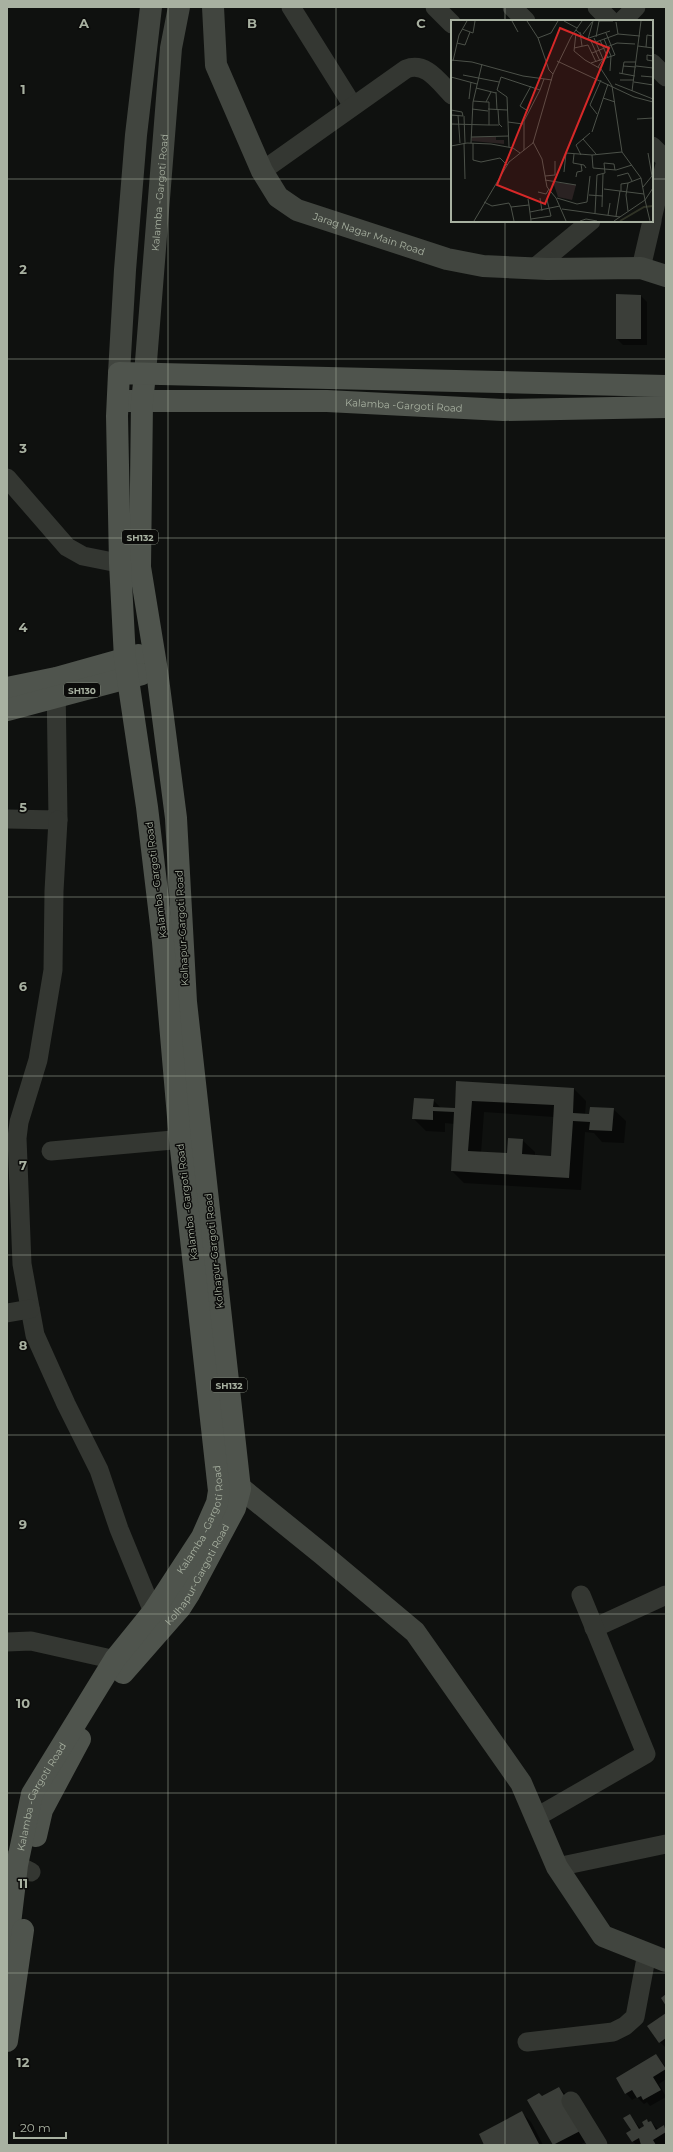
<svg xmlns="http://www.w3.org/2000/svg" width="673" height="2152" font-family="Montserrat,sans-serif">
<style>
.shadow{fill:#0007;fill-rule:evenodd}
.building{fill:#3b3e39;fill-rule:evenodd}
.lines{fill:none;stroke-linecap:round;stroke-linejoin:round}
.street{stroke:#343732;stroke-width:19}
.secondary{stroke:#41453f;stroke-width:22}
.primary{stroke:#4f544d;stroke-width:22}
.grid{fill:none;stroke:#a8b1a1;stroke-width:1;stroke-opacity:0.55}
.labels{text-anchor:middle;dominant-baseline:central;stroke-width:3;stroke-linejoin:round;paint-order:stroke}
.shield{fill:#0b0b0a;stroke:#797f74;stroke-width:1}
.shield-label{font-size:9px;font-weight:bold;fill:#a8b1a1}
.street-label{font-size:10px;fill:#a8b1a1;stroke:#0b0b0a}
.inset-river{fill:none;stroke:#303326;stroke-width:2}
.inset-road{fill:none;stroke:#4c5149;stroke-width:1}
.view{fill:#d62828;fill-opacity:0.15;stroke:#d62828;stroke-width:2}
.inset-edge{fill:none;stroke:#a8b1a1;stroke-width:2}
.grid-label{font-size:13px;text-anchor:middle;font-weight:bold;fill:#a8b1a1;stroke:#0b0b0a;stroke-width:3;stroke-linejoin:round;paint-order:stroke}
</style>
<rect width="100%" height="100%" fill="#0f110f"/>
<!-- shadow -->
<g class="shadow">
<polygon points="641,296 647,302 647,345 623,345 617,339"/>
<path d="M 457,1082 L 574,1089 L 586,1101 L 585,1115 L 613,1109 L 626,1121 L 624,1143 L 602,1142 L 594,1133 L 585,1132 L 581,1190 L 464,1183 L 452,1171 L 455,1124 L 445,1123 L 445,1132 L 426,1131 L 413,1118 L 433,1100 L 442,1109 L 456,1110 ZM 484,1112 L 554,1117 L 552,1157 L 535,1156 L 535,1152 L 522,1140 L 508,1154 L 481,1153 Z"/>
<polygon points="666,2014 666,2048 660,2042"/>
<polygon points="656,2055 666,2067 666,2079 659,2084 666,2097 650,2106 647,2102 644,2104 637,2097 632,2100 626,2093"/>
<polygon points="559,2088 569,2097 592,2138 580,2145 554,2145 529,2100 542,2097"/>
<polygon points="521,2112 531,2122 543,2145 486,2145 480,2134"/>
<polygon points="629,2115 641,2129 651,2122 658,2129 664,2126 666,2129 666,2145 636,2145 628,2134 632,2131"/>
</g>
<!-- building -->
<g class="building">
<polygon points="616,294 641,295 641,339 616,339"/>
<path d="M 456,1081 L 574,1088 L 573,1113 L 589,1114 L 590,1107 L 614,1108 L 612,1131 L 589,1130 L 590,1122 L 573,1121 L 569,1178 L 451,1171 L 454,1112 L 433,1111 L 433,1120 L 412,1119 L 414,1098 L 434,1099 L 433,1107 L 455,1108 ZM 472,1101 L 554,1105 L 551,1156 L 522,1154 L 523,1139 L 508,1138 L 507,1153 L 468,1151 Z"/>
<polygon points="666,1994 666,2006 661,1998"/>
<polygon points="666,2013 666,2038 659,2043 647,2026"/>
<polygon points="656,2054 666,2069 653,2077 661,2090 643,2100 641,2096 637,2098 632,2090 625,2094 616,2078"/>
<polygon points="559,2087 584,2129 553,2145 527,2100 539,2093 542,2096"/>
<polygon points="522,2111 539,2144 484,2145 479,2134"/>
<polygon points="630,2114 639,2129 644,2126 642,2122 647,2119 648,2122 651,2121 656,2130 664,2125 666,2132 653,2140 656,2145 641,2145 639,2138 632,2142 626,2133 631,2130 623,2118"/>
</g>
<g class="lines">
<!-- street -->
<g class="street">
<polyline points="291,7 353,106"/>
<polyline points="435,7 452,24"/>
<polyline points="512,7 526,21"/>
<polyline points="597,7 611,21"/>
<polyline points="622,21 636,7"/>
<polyline points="652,63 666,77"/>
<polyline points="652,146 666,160 652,219"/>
<path d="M 262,171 L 406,69 C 426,61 439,82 452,95"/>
<polyline points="641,268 652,221"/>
<polyline points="533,269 591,221"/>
<polyline points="7,478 67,547 83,556 133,566"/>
<polyline points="7,819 58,820 56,682"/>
<polyline points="58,820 54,891 53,970 38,1060 19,1122 17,1138 22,1264 35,1335 66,1404 99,1470 119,1529 153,1612"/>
<polyline points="51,1151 195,1138"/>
<polyline points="7,1313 30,1309"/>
<polyline points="594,1628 666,1595"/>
<polyline points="7,1642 31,1641 129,1663"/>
<polyline points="535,1818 646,1754 581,1595"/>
<polyline points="7,1860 31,1872"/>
<polyline points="557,1867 666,1844"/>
<polyline points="527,2042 613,2032 625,2026 635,2017 647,1953"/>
<polyline points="571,2101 598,2145"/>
</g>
<!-- secondary -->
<g class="secondary">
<path id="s1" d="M 213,7 L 216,65 L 262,171 L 278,197 L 297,210 L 447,259 L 483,266 L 547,269 L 641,268 L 666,276"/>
<polyline points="119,373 125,270 136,135 151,7"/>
<path id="s2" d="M 145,374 L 171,48 L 179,7"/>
<polyline points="227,1477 322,1554 415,1632 521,1783 557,1867 603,1936 666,1961"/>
</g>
<!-- primary -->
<g class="primary">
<path id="s3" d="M 127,401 L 327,401 L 503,410 L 666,407"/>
<polyline points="7,688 56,678 138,655"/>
<polyline points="7,710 142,674"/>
<path id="s4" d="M 123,1673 L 180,1608 L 189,1594 L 235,1508 L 240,1489 L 186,1002 L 176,818 L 157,671 L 140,567 L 142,402 L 145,374"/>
<polyline points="36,1836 42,1810 80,1739"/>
<path id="s5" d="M 7,1949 L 17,1865 L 32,1794 L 115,1659 L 153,1612 L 202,1537 L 217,1503 L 219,1491 L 180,1140 L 163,942 L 147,807 L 125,659 L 120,563 L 117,416 L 119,373 L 666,386"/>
<polyline points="7,2041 23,1930"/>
</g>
</g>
<!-- grid -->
<path class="grid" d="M 168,7 L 168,2145M 336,7 L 336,2145M 505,7 L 505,21M 7,179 L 452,179M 652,179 L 666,179M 505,221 L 505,2145M 7,359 L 666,359M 7,538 L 666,538M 7,717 L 666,717M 7,897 L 666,897M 7,1076 L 666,1076M 7,1255 L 666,1255M 7,1435 L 666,1435M 7,1614 L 666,1614M 7,1793 L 666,1793M 7,1973 L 666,1973"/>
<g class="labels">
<!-- shield labels -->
<g class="shield">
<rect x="122" y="530" width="36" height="14" rx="3"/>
<rect x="64" y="683" width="36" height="14" rx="3"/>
<rect x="211" y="1378" width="36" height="14" rx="3"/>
</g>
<g class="shield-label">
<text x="140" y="537">SH132</text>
<text x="82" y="690">SH130</text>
<text x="229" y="1385">SH132</text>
</g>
<!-- street labels -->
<g class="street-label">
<text stroke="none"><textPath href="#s2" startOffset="182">Kalamba -Gargoti Road</textPath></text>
<text stroke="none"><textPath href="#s1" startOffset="303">Jarag Nagar Main Road</textPath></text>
<text stroke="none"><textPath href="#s3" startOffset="277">Kalamba -Gargoti Road</textPath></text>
<text transform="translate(156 880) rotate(-97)">Kalamba -Gargoti Road</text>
<text transform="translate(182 928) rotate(-93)">Kolhapur-Gargoti Road</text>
<text transform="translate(187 1202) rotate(-97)">Kalamba -Gargoti Road</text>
<text transform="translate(214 1251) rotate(-96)">Kolhapur-Gargoti Road</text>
<text stroke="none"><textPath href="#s5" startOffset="482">Kalamba -Gargoti Road</textPath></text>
<text stroke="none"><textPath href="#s4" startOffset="124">Kolhapur-Gargoti Road</textPath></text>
<text stroke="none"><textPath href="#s5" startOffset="158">Kalamba -Gargoti Road</textPath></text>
</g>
</g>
<!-- overview -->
<g transform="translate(451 20)">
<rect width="202" height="202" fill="#0f110f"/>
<path d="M 21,117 L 45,117 L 45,120 L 53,120 L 53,124 L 21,121 ZM 102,162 L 125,165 L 121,180 L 107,177 Z" fill="#2a2222"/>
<path class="inset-river" d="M 169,201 L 193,187 L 202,186"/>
<path class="inset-road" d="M 61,1 L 67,12M 76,1 L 87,18 L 98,50 L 102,54M 113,1 L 126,8M 148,1 L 162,1M 165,2 L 167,14M 11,9 L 22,13 L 24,1M 125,10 L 135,19 L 159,11M 129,12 L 131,26M 125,13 L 123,31 L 134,40 L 150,49 L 161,66 L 171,132 L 190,158 L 194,180M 132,14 L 141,2M 145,17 L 148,1M 87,18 L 100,13 L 107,1M 143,18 L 152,39 L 147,47M 137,19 L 142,1M 139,19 L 149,41M 153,19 L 160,36 L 159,51M 149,20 L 157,38M 145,22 L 167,14 L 189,16M 6,23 L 14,25 L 19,12M 187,26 L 202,28M 195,27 L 196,15 L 202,16M 123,28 L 137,25 L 145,42M 141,33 L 166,23 L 184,24M 202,36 L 196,35 L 196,40 L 202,41M 0,40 L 21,42 L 72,56 L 101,60M 2,41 L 8,15 L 16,1M 106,41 L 183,77 L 202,82M 140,43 L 164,35 L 155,13M 172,46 L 185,47M 185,46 L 202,48M 168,53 L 184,56M 171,54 L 173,42 L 185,42M 12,55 L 48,62M 190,56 L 202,57M 0,57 L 26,64M 169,60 L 183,60M 183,62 L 202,65M 164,64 L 202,79M 25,68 L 45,73M 181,71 L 190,1M 40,72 L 35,82 L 38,82 L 38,105 L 48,105M 45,72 L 46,90M 152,78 L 164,82M 18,79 L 20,62M 22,81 L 35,82M 21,89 L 37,91M 37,89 L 56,90M 0,90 L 11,92 L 12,96 L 0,95M 47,90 L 48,104 L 51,107M 77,91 L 69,86 L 80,66M 146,94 L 139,85 L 150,60M 7,95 L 9,123M 13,96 L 14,123M 186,99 L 202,98M 57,102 L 72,104M 0,104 L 38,105M 141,112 L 157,64M 20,117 L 58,116M 132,119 L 145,134M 82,122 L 91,139 L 96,167 L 105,178 L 115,201M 13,123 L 14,159M 20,123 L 22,82 L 31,44M 22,123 L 22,140 L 30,142 L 49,138 L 56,145M 0,126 L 16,123 L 40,124 L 62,128 L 69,133M 58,127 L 56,77 L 46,70 L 50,57 L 89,70 L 93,59M 73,130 L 73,101 L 89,70M 123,134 L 122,143 L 133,145 L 135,148M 130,135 L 125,125 L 139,113M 141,135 L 142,148 L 165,150 L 181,145M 113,152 L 115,133 L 141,135 L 171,132M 94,156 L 104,155 L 104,141M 166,156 L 177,153 L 181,161M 125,157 L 126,152 L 131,151 L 130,144M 94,160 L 125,165M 192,167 L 201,156 L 197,133M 153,169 L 193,174M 170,171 L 170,164 L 177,163M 87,172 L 95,174 L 98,169M 138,175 L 152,176M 89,178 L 91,191M 106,178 L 126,184 L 136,182 L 139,156M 194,180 L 199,201M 33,182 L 41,186 L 58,183 L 60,187M 78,185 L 80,201M 151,187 L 152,154M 111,189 L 169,197M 177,191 L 175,175 L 177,163 L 190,158M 79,192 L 109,186M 144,193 L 146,155 L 154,153 L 153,143 L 163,144 L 164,150M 157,195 L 159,183M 165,196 L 169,171M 80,199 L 100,196 L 96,180M 23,201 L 58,142 L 82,123 L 102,54 L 120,17 L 131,1M 63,201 L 60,187 L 78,185 L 77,179M 129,201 L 135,199 L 146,201M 163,201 L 194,180 L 202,168"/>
<path class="view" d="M 109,8 L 158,28 L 94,184 L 46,165 Z"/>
<rect width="202" height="202" class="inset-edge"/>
</g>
<g class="grid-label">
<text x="84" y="28">A</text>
<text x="252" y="28">B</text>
<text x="421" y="28">C</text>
<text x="23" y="94">1</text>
<text x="23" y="274">2</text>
<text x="23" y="453">3</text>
<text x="23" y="632">4</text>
<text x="23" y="812">5</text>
<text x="23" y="991">6</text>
<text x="23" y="1170">7</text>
<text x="23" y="1350">8</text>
<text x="23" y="1529">9</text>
<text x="23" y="1708">10</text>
<text x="23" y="1888">11</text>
<text x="23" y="2067">12</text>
</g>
<!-- border -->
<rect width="673" height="2152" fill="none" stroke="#a8b1a1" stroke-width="16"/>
<!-- scale -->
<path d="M14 2132v6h52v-6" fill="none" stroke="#a8b1a1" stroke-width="2"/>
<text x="20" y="2132" font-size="12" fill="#a8b1a1" stroke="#0b0b0a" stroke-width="3" paint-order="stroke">20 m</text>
</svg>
